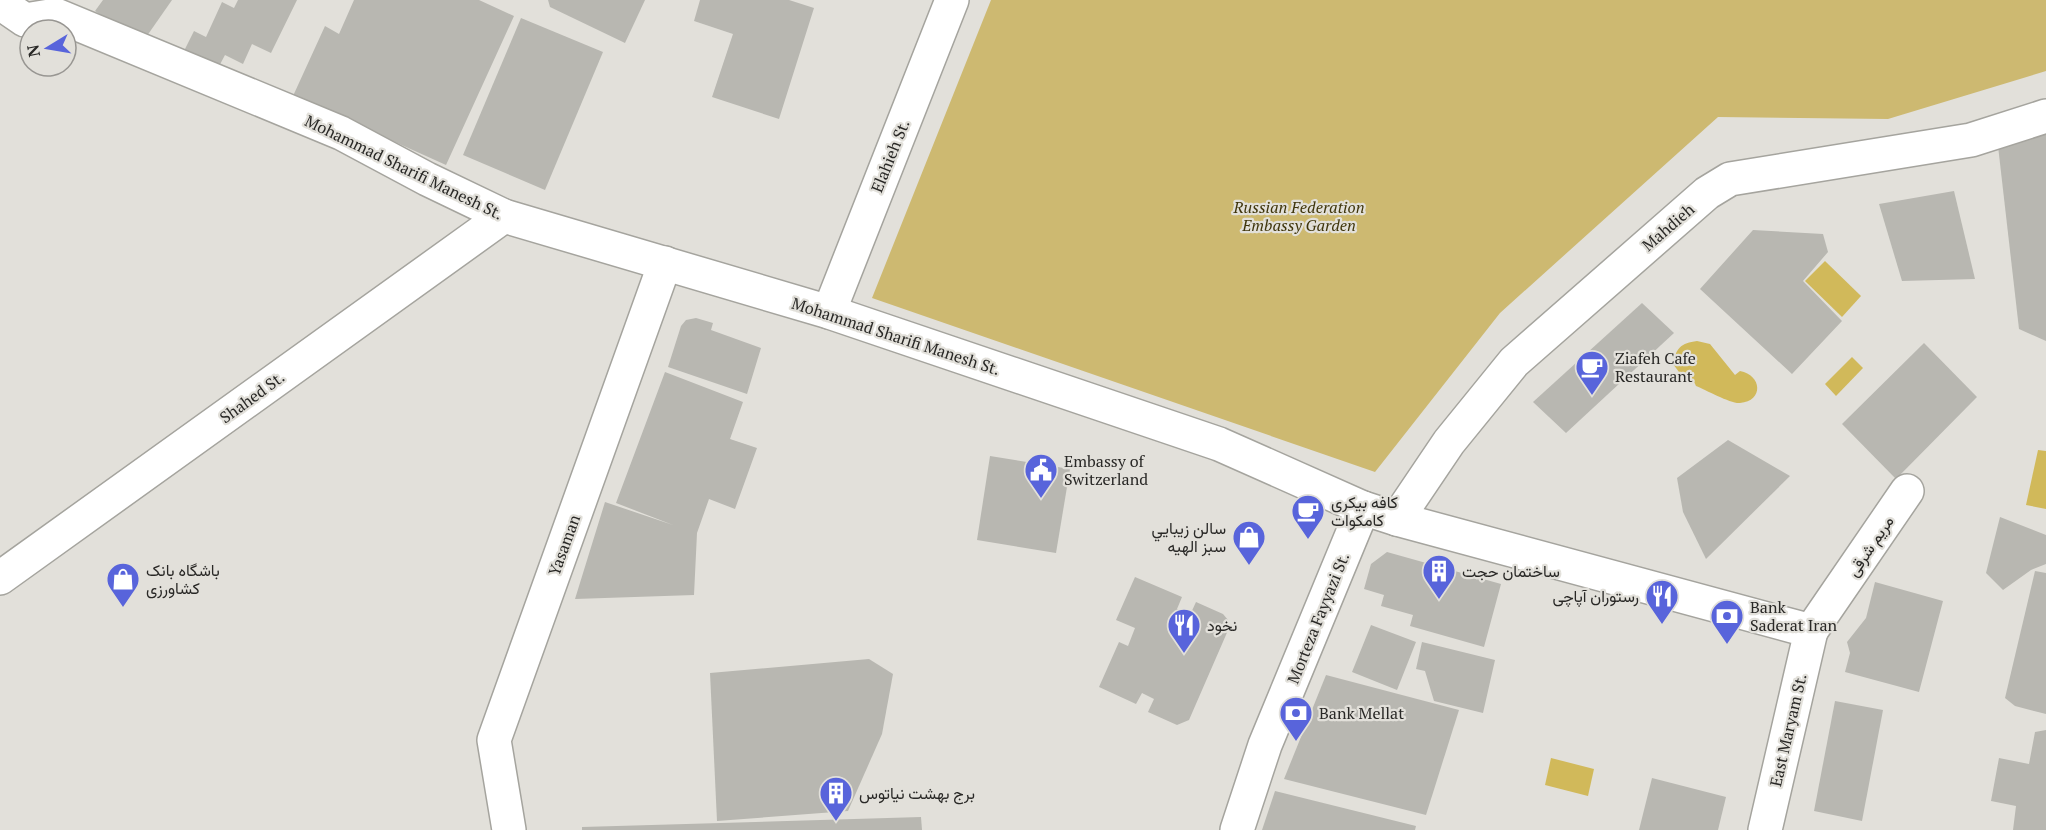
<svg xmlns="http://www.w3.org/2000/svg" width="2046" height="830" font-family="'PT Serif',Vazirmatn,serif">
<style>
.green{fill:#cdb971}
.water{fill:#d1b95a}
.building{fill:#b8b7b1}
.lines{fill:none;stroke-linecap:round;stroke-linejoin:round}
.street-casing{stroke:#a5a49e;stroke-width:36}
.secondary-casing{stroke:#a5a49e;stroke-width:36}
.street{stroke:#fff;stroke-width:33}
.secondary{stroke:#fff;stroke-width:33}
.labels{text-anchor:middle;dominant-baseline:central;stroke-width:4.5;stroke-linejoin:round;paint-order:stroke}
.street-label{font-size:16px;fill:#292826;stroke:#e2e0da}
.park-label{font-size:16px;font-style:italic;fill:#3f350b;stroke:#e2e0da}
.poi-label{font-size:16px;fill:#292826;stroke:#e2e0da;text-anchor:start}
</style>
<rect width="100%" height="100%" fill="#e2e0da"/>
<!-- green -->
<polygon class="green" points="991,0 2046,0 2046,71 1888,119 1718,117 1500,313 1375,472 872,298"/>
<!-- water -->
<g class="water">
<polygon points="1825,261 1861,296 1842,317 1805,281"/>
<path d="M 1697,341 L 1710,344 L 1735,375 L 1740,371 C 1762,375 1764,401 1740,403 C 1731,404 1706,390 1696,386 C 1693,378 1688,373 1679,372 L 1673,364 C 1676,348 1681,343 1697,341 Z"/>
<polygon points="1852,357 1863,368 1836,396 1825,384"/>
<polygon points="2038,450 2046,451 2046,509 2026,505"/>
<polygon points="1551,758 1594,769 1588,796 1545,785"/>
</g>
<!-- building -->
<g class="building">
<polygon points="103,0 172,0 142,43 95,11"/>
<polygon points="238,0 297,0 271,53 252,44 243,64 225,55 217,70 183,53 194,31 206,37 222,2 234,8"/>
<polygon points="354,0 479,0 514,16 446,165 293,96 325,26 339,34"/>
<polygon points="548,0 645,0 625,43 550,7"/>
<polygon points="700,0 789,0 814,8 779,119 712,97 733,34 694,21"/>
<polygon points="521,18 603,52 545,190 463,155"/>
<polygon points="2046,134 2046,341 2019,329 1998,146"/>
<polygon points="1954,191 1975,279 1902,281 1879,204"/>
<polygon points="1753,230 1823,234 1828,252 1803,281 1842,321 1792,374 1700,289"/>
<polygon points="1642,303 1674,333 1566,433 1533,402"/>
<polygon points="696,318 713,323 711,330 761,348 747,394 668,367 681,326 686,320"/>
<polygon points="1924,343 1977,397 1896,479 1842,424"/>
<polygon points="665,372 743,402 730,439 757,448 735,509 709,499 697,533 694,595 575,599 605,502 673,525 616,503"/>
<polygon points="1728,440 1790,476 1706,559 1683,512 1677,478"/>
<polygon points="990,456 1070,469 1056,553 977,540"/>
<polygon points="2000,517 2046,535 2046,564 2031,570 2003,590 1986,573"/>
<polygon points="1387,552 1501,584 1484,647 1410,626 1413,615 1381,606 1384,595 1364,589 1371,564"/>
<polygon points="2035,571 2046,573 2046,714 2015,706 2005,698"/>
<polygon points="1135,577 1182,597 1177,609 1190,615 1196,602 1223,614 1228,620 1229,628 1189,720 1177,725 1148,712 1154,699 1142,693 1136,704 1099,687 1119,642 1128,646 1135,628 1116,620"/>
<polygon points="1875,582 1943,601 1919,692 1845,672 1850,653 1847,642 1866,618"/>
<polygon points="1371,625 1416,642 1397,690 1352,672"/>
<polygon points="1422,642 1495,660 1483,713 1434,701 1425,671 1416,669"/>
<polygon points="869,659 893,674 882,734 848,811 717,821 710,673"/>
<polygon points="1326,675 1459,710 1426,815 1284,779"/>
<polygon points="1835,701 1883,710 1862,821 1814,811"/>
<polygon points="2046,730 2046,830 2013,830 2016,806 1991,801 1999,758 2029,764 2035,732"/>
<polygon points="1652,778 1726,797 1718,830 1639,830"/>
<polygon points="1275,791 1416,826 1415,830 1262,830"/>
<polygon points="921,817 922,830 582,830 582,827"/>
</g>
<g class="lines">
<defs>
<g id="street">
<polyline points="0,578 504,216"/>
<polyline points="1811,631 1907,491"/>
<polyline points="509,830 494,740 665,263"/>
</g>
<g id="secondary">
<polyline points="0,3 25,20 56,15 341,133 427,179 504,216 829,312 1219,444 1363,508 1397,519 1811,631 1765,830"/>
<polyline points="829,312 952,0"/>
<polyline points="1397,519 1449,442 1514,362 1707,193 1730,179 1971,140 2046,116"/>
<polyline points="1237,830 1265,745 1363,508"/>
</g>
</defs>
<!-- street casing -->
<use href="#street" class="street-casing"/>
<!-- secondary casing -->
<use href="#secondary" class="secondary-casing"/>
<!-- street -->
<use href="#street" class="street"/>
<!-- secondary -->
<use href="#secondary" class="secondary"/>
</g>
<!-- icons -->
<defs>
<symbol id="cafe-pin" viewBox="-11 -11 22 30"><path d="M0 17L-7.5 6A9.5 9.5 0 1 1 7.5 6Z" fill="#5864db" stroke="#e2e0da"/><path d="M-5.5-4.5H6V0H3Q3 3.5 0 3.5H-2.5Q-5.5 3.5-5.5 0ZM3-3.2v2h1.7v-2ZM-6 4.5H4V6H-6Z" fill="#fff"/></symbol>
<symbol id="civic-pin" viewBox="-11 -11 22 30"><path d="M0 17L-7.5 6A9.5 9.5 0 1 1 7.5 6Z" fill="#5864db" stroke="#e2e0da"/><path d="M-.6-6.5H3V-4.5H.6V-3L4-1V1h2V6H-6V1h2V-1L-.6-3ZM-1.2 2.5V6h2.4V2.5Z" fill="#fff"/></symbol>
<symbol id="shop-pin" viewBox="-11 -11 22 30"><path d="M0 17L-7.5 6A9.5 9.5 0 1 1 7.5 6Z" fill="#5864db" stroke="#e2e0da"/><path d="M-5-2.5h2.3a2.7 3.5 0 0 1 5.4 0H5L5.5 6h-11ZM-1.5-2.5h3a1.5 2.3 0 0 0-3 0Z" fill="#fff"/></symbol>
<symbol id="building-pin" viewBox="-11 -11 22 30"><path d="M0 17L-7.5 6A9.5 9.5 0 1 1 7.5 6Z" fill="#5864db" stroke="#e2e0da"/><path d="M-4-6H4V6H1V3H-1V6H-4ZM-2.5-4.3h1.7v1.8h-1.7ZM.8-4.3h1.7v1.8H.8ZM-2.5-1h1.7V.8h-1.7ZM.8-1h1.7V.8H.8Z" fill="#fff"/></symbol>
<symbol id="restaurant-pin" viewBox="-11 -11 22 30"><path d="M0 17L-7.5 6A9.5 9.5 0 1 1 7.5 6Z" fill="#5864db" stroke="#e2e0da"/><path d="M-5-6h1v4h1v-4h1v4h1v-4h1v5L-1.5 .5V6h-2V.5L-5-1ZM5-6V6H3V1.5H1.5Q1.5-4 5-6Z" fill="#fff"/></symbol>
<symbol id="bank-pin" viewBox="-11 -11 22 30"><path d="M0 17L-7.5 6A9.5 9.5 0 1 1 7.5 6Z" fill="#5864db" stroke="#e2e0da"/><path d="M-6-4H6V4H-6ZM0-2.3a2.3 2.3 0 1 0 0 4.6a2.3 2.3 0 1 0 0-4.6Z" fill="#fff"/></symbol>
</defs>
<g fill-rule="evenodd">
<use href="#cafe-pin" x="1573" y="348" width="38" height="52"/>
<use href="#civic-pin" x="1022" y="451" width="38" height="52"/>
<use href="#cafe-pin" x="1289" y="492" width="38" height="52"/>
<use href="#shop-pin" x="1230" y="518" width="38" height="52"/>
<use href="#building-pin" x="1420" y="552" width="38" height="52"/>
<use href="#shop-pin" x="104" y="560" width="38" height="52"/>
<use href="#restaurant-pin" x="1643" y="577" width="38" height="52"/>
<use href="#bank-pin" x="1708" y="597" width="38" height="52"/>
<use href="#restaurant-pin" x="1165" y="606" width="38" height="52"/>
<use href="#bank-pin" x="1277" y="694" width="38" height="52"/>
<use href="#building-pin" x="817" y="774" width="38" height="52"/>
</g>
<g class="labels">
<!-- street labels -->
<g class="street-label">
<text transform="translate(890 156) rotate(-68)">Elahieh St.</text>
<text transform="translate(404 167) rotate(26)">Mohammad Sharifi Manesh St.</text>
<text transform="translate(1668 227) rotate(-41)">Mahdieh</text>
<text transform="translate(896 336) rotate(18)">Mohammad Sharifi Manesh St.</text>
<text transform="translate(252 397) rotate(-36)">Shahed St.</text>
<text transform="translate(564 545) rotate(-70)">Yasaman</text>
<text transform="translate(1870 546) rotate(-56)">مریم شرقی</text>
<text transform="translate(1318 618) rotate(-68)">Morteza Fayyazi St.</text>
<text transform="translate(1788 730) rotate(-77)">East Maryam St.</text>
</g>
<!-- park labels -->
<g class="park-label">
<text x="1299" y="207">Russian Federation<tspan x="1299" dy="18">Embassy Garden</tspan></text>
</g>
<!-- poi labels -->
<g class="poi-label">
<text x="1615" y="358">Ziafeh Cafe<tspan x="1615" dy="18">Restaurant</tspan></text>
<text x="1064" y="461">Embassy of<tspan x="1064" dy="18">Switzerland</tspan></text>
<text x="1331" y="502">کافه بیکری<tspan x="1331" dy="18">کامکوات</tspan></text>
<text x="1226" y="528" text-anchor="end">سالن زيبايي<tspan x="1226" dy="18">سبز الهیه</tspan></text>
<text x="146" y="570">باشگاه بانک<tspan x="146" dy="18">کشاورزی</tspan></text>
<text x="1462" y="571">ساختمان حجت</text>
<text x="1639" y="596" text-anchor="end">رستوران آپاچی</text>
<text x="1750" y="607">Bank<tspan x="1750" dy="18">Saderat Iran</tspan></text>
<text x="1207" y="625">نخود</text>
<text x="1319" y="713">Bank Mellat</text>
<text x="859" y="793">برج بهشت نیاتوس</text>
</g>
</g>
<!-- north arrow -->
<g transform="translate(48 48) rotate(259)"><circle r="28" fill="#e2e0da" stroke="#989692" stroke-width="1.5"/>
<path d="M0-4.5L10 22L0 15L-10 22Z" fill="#5864db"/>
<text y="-9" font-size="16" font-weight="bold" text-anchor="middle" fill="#292826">N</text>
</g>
</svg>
